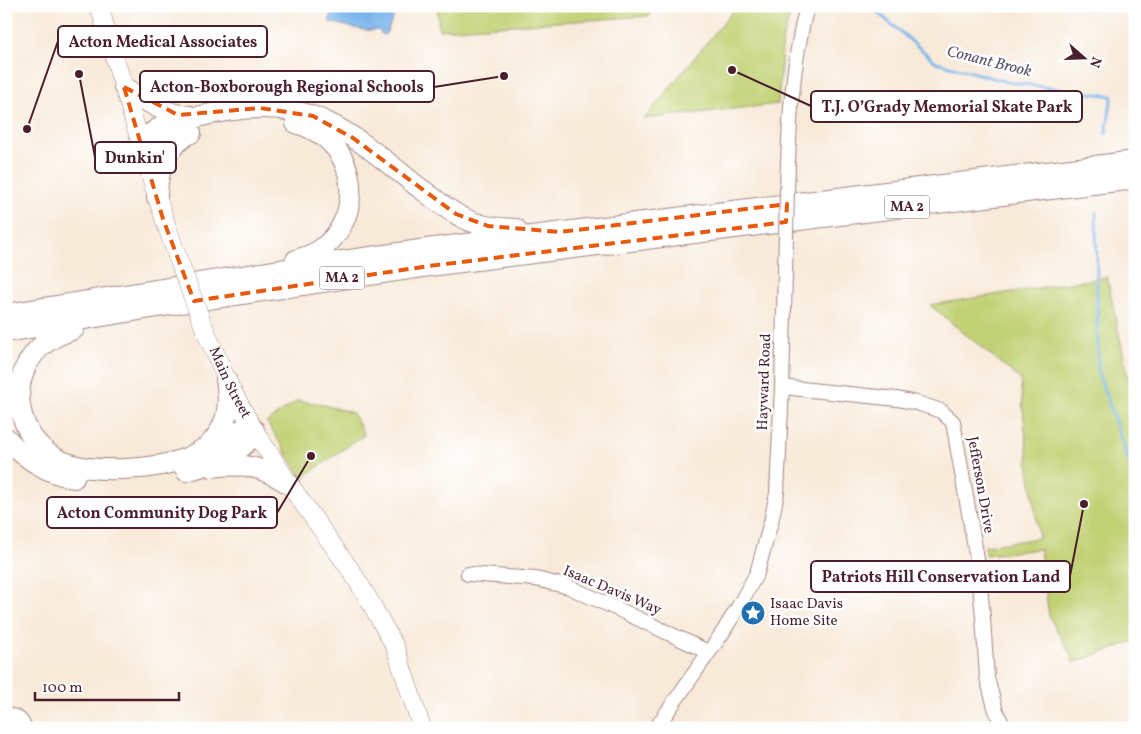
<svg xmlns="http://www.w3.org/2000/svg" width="1141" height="734" font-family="Vollkorn,serif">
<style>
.green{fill:#c1d275;stroke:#867850}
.water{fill:#7ab6ec;stroke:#626a8c}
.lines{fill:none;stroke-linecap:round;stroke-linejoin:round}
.stream{stroke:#7ab6ec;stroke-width:3}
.minor-casing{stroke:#a18482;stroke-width:16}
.major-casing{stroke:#a18482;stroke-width:19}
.highway-casing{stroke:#a18482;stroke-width:22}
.minor{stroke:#fff;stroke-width:14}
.major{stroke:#fff;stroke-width:18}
.highway{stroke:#fff;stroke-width:20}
.minor-bridge-casing{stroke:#a18482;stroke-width:16;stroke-linecap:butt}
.major-bridge-casing{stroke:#a18482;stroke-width:19;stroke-linecap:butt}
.minor-bridge{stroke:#fff;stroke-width:14}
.major-bridge{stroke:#fff;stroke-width:18}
.marked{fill:none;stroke:#e8590c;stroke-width:4;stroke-dasharray:10 6;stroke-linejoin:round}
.labels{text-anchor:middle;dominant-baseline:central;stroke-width:5;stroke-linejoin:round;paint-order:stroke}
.shield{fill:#fff;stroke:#80626b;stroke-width:1}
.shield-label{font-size:14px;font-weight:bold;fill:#4a1f2b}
.street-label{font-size:15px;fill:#4a1f2b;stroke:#fff}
.poi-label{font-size:15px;fill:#4a1f2b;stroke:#fff;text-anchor:start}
.water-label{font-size:16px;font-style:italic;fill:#5b546f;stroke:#fff}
.leader{fill:none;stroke:#4a1f2b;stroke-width:2}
.callout-dot{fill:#4a1f2b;stroke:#fff;stroke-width:2}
.callout{fill:#fff;stroke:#4a1f2b;stroke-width:2}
.callout-label{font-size:16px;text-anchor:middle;font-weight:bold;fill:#4a1f2b}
</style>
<rect width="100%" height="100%" fill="#fff"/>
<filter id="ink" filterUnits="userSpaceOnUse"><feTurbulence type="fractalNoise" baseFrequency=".02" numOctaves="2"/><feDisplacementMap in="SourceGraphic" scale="10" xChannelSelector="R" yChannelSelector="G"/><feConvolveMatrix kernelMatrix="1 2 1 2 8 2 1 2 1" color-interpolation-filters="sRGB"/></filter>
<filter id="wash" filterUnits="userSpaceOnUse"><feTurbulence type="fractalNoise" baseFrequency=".0096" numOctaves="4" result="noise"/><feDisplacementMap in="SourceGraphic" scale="20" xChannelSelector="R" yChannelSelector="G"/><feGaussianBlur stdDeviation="1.12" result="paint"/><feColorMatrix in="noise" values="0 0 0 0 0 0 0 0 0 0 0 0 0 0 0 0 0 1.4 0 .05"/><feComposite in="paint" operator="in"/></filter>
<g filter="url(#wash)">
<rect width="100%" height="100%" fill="#f8ead9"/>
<!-- green -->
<g class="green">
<polygon points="437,6 649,6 650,16 439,30"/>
<polygon points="737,6 779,6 791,13 783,37 778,104 644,119"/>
<polygon points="1107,277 1135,409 1135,641 1073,663 1072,657 1049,616 1040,549 986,555 985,546 1039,538 1029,469 1020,379 930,305"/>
<polygon points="297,401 317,403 353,413 364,435 302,478 267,422"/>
</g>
<!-- water -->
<path class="water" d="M 334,6 L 393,6 L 393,18 L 386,34 L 383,35 L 378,30 C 362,32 345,25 329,22 Z"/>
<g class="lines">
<!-- stream -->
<g class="stream">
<polyline points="870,6 936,62 1007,82 1112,96 1106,134"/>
<polyline points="1096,212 1098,372 1135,479"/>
</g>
</g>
</g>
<g filter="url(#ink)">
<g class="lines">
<defs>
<g id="minor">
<path d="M 787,191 C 789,129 791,67 807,6"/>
<polyline points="782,387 897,399 917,403 941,411 953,422 978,565 983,618 987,678 996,711 1004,728"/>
<polyline points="468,574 536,579 569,587 620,610 708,652"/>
<path d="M 6,715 C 16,716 21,719 25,728"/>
<polyline points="656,728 723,632 741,602 757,573 771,522 777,493 782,387 786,234"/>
</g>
<g id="major">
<polyline points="99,6 157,197 177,256"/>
<path id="s1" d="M 205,330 L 231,389 L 254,430 L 289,484 L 352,572 L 372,605 L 395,647 L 422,728"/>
</g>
<g id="highway">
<path d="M 124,87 C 145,100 164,115 190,116"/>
<path d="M 296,123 C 312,128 327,136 337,150 C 360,181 352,227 321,249 C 313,255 305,257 296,260"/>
<path d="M 191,133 C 175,140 158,149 141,144 C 152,126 177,121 197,117 C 239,107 283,102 324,121 C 356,135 389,164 417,186 C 437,200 457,219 482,225 C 493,228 504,228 516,229"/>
<path d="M 157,197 C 157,174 163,152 183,138"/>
<polyline points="6,314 292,268 434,248 1135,161"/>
<path d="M 74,329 C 58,335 44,341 33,355 C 5,391 22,446 64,462 C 95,474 158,470 189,457 C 207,449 234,425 254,430 C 246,454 208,465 186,471"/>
<polyline points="6,332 182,303 429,266 1002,195 1135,179"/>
<path d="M 6,438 C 25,459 47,473 74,478"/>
<path d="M 210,444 C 229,424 230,405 226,379"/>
<path d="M 212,467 C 245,463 261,466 289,484"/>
</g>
</defs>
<!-- minor casing -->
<use href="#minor" class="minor-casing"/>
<!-- major casing -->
<use href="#major" class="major-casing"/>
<!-- highway casing -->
<use href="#highway" class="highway-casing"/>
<!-- minor -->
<use href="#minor" class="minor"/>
<!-- major -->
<use href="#major" class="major"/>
<!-- highway -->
<use href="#highway" class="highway"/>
<defs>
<polyline id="minor-bridge" points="786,234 787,191"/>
<polyline id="major-bridge" points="177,256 205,330"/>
</defs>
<!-- minor-bridge casing -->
<use href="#minor-bridge" class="minor-bridge-casing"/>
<!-- major-bridge casing -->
<use href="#major-bridge" class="major-bridge-casing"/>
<!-- minor-bridge -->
<use href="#minor-bridge" class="minor-bridge"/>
<!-- major-bridge -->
<use href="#major-bridge" class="major-bridge"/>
</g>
</g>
<!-- marked area -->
<path class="marked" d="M 124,87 L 178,115 L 260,108 L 313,116 L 353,138 L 456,214 L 488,226 L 560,232 L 787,204 L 786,222 L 429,266 L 194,301 L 163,219 Z"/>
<!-- icons -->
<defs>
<symbol id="sight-disc" viewBox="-11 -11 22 22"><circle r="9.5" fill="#1f6fb2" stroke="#fff"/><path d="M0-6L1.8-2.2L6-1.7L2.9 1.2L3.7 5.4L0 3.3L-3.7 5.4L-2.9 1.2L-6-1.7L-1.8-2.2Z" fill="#fff"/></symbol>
</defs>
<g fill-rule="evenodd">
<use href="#sight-disc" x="739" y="599" width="28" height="28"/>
</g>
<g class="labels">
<!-- shield labels -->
<g class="shield">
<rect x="884.5" y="195.5" width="45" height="23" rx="4"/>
<rect x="319.5" y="266.5" width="45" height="23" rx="4"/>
</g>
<g class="shield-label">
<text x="907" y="207">MA 2</text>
<text x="342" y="278">MA 2</text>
</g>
<!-- street labels -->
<g class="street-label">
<text stroke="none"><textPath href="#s1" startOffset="58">Main Street</textPath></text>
<text transform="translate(765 382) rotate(-88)">Hayward Road</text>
<text transform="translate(980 485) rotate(80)">Jefferson Drive</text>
<text transform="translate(612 591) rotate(23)">Isaac Davis Way</text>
</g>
<!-- poi labels -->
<g class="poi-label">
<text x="770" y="604">Isaac Davis<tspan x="770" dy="17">Home Site</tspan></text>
</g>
<!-- water labels -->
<g class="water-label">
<text transform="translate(989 62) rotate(14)">Conant Brook</text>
</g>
</g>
<!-- callouts -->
<path class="leader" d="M27 129L58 41M504 76L434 87M732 70L811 106M79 74L95 157M311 456L277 513M1084 504L1070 576"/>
<g class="callout-dot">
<circle cx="27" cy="129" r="5"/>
<circle cx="504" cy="76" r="5"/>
<circle cx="732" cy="70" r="5"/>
<circle cx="79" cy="74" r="5"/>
<circle cx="311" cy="456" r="5"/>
<circle cx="1084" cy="504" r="5"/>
</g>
<g class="callout">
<rect x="58" y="26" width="209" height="31" rx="5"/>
<rect x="140" y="71" width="294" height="31" rx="5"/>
<rect x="811" y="91" width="271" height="31" rx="5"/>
<rect x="95" y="142" width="81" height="31" rx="5"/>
<rect x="47" y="497" width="230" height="31" rx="5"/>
<rect x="811" y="561" width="259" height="31" rx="5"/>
</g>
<g class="callout-label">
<text x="163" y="47">Acton Medical Associates</text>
<text x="287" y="92">Acton-Boxborough Regional Schools</text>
<text x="947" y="112">T.J. O’Grady Memorial Skate Park</text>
<text x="135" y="163">Dunkin'</text>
<text x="162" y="518">Acton Community Dog Park</text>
<text x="941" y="582">Patriots Hill Conservation Land</text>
</g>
<!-- margin -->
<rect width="1141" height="734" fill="none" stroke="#fff" stroke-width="25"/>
<!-- north arrow -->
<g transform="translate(1084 58) rotate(110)" stroke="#ffffff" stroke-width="4" paint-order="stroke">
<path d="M0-4L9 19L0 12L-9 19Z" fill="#4a1f2b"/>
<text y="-8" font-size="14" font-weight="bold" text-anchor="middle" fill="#4a1f2b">N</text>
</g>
<!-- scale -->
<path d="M35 692v8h144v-8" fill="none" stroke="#4a1f2b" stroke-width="2.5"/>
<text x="42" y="692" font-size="15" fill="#4a1f2b" stroke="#ffffff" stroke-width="4" paint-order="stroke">100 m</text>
</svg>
